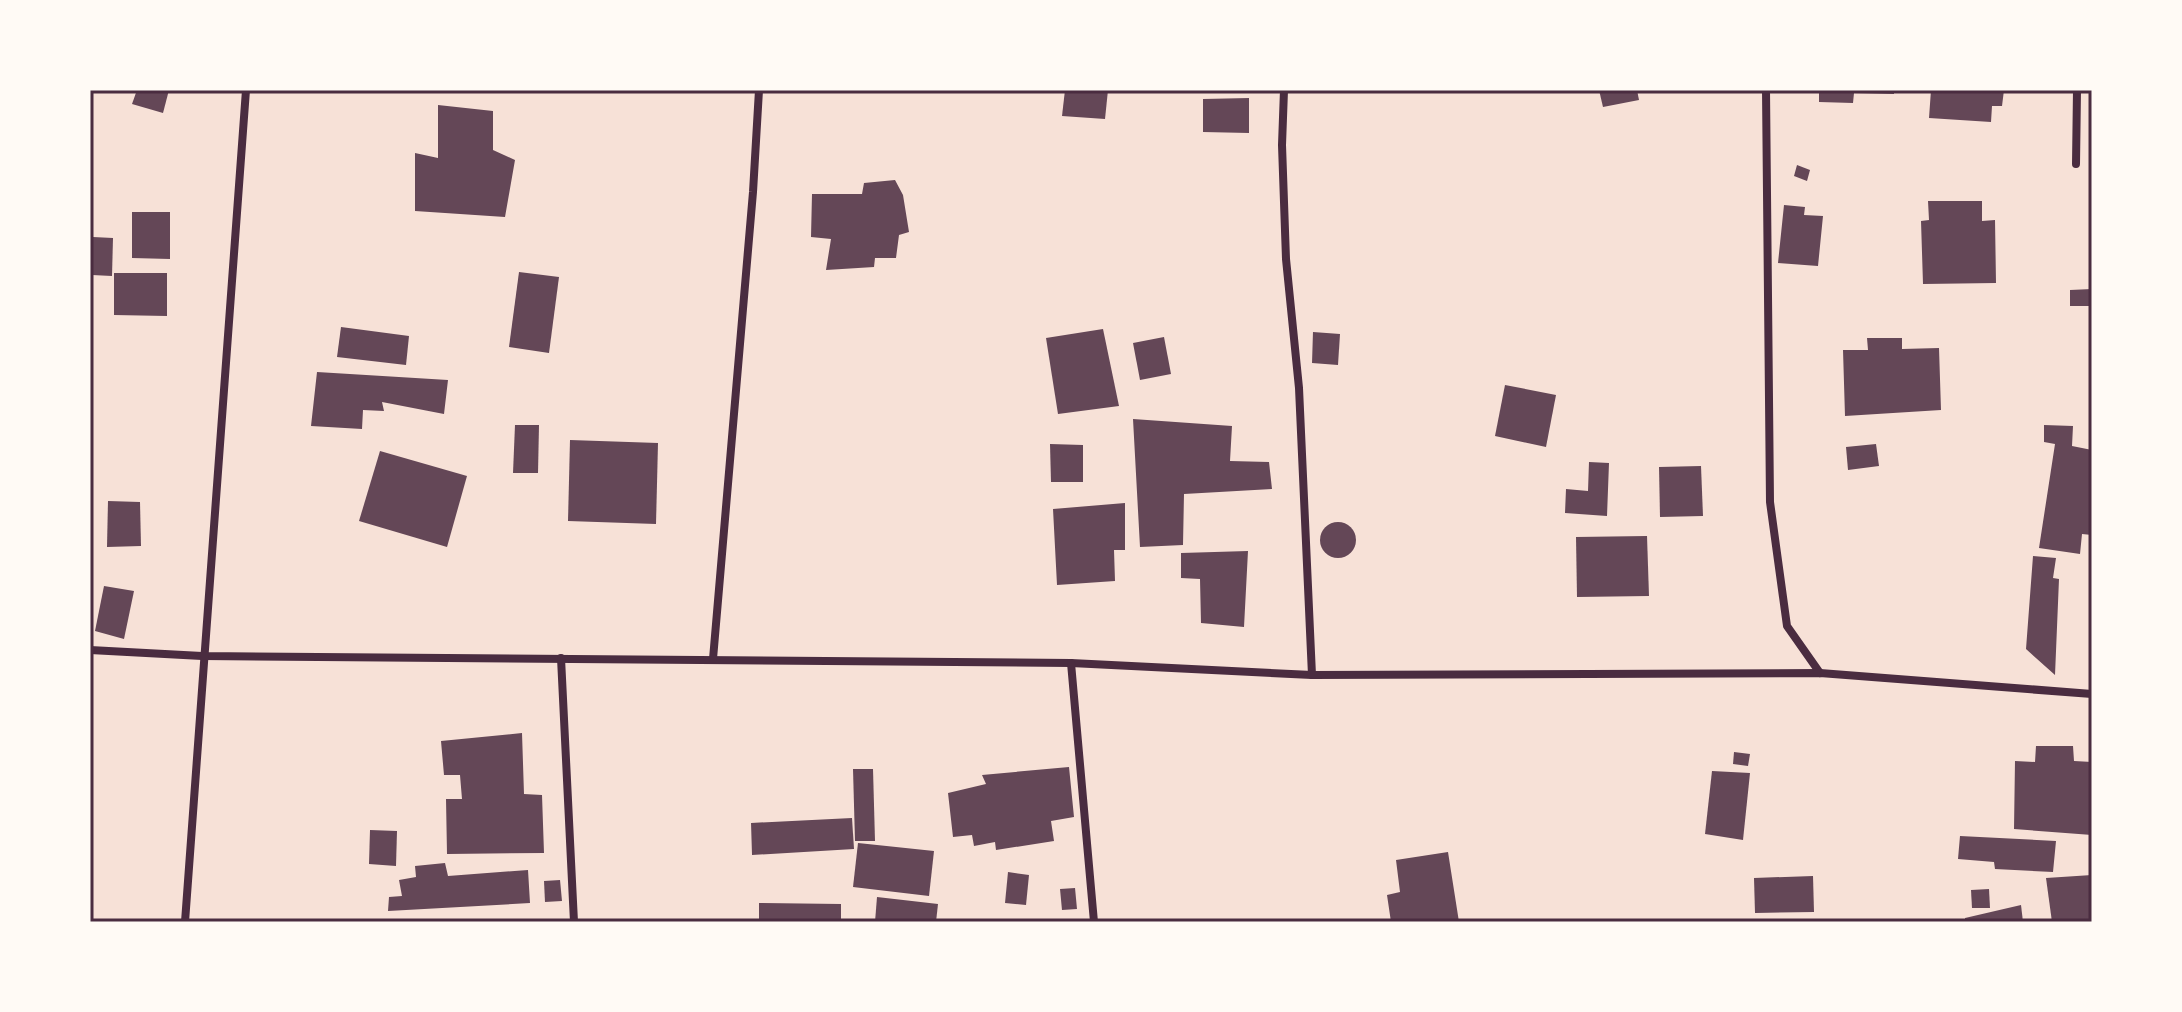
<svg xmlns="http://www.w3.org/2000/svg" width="2182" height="1012" font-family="Mulish,sans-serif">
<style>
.building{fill:#644757}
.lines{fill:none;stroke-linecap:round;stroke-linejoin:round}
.minor{stroke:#4a2c40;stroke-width:8}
.neatline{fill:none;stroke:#4a2c40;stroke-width:3}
</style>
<rect width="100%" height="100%" fill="#f7e1d7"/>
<!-- building -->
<g class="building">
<polygon points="137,90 169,90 163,113 132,104"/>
<polygon points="1065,90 1108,90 1105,119 1062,116"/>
<polygon points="1599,90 1637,90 1639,100 1603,107"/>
<polygon points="1819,90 1894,90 1894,94 1854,93 1853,103 1819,102"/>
<polygon points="1931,90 2004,90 2002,106 1992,106 1991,122 1929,118"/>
<polygon points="1249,98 1249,133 1203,132 1203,99"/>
<polygon points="438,105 493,111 493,150 515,160 505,217 415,211 415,153 438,158"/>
<polygon points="1797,165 1810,170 1807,181 1794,176"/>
<polygon points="895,180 903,195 909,232 899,235 896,258 875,258 874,267 826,270 831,239 811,237 812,194 862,194 864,183"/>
<polygon points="1928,201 1982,201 1982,221 1995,220 1996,283 1923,284 1921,221 1929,220"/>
<polygon points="1784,205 1805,207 1804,215 1823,216 1818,266 1778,263"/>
<polygon points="132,212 170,212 170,259 132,258"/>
<polygon points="93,237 113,238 112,276 92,275"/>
<polygon points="519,272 559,277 549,353 509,347"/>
<polygon points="114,273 167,273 167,316 114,315"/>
<polygon points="2092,289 2092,306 2070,306 2070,290"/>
<polygon points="341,327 409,336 406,365 337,357"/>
<polygon points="1103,329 1119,406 1058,414 1046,338"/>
<polygon points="1313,332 1340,334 1338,365 1312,363"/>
<polygon points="1164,337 1171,374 1140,380 1133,343"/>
<polygon points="1867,338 1902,338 1902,349 1939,348 1941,410 1845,416 1843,350 1868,350"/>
<polygon points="317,372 448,380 444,414 382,402 384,411 363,410 362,429 311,426"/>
<polygon points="1505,385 1556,395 1546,447 1495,436"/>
<polygon points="1133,419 1232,426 1230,461 1269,462 1272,489 1184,494 1183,545 1140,547"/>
<polygon points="515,425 539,425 538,473 513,473"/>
<polygon points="2044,425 2073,426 2072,446 2092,450 2092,535 2082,534 2080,554 2039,548 2055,444 2044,442"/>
<polygon points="570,440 658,443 656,524 568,521"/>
<polygon points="1050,444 1083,445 1083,482 1051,482"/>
<polygon points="1876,444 1879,466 1848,470 1846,447"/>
<polygon points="380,451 467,476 447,547 359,521"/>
<polygon points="1589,462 1609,463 1607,516 1565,513 1566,489 1588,491"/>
<polygon points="1701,466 1703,516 1660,517 1659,467"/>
<polygon points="108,501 140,502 141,546 107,547"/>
<polygon points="1125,503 1125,550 1114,550 1115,581 1057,585 1053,509"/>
<circle cx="1338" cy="540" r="18"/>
<polygon points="1647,536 1649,596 1577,597 1576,537"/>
<polygon points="1248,551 1244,627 1201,623 1200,579 1181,578 1181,553"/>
<polygon points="2033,556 2056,558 2053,578 2059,579 2055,675 2026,649"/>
<polygon points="104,586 134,591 124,639 95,631"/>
<polygon points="522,733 524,794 542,795 544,853 447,854 446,799 462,799 460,775 444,775 441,741"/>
<polygon points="2036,746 2073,746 2074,761 2092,762 2092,835 2014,829 2015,761 2035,762"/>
<polygon points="1734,752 1750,754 1748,766 1733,764"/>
<polygon points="1069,767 1074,817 1051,821 1054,841 996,850 995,842 974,846 972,835 953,837 948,793 986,784 982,775"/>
<polygon points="853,769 873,769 875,841 855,841"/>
<polygon points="1712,771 1750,773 1743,840 1705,834"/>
<polygon points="852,818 854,849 752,855 751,823"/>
<polygon points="370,830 397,831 396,866 369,864"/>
<polygon points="1960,836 2056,841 2053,872 1995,869 1994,862 1958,859"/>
<polygon points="858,843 934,851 929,896 853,887"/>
<polygon points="1448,852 1459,922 1391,922 1387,895 1400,892 1396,860"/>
<polygon points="445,863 448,876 528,870 530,903 388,911 389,897 402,896 399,880 416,877 415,866"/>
<polygon points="1008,872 1029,875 1026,905 1005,903"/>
<polygon points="2092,875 2092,922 2052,922 2046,878"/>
<polygon points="1813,876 1814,912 1755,913 1754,878"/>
<polygon points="560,880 562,901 545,902 544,881"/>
<polygon points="1075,888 1077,909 1062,910 1060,889"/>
<polygon points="1989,889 1990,908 1972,908 1971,890"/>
<polygon points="877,897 938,904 936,922 875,922"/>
<polygon points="759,903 841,904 841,922 759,922"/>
<polygon points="2021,905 2023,922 1965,922 1965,918"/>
</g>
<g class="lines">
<!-- minor -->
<g class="minor">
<polyline points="1284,90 1282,145 1286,259 1299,388 1312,675"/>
<polyline points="1766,90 1770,502 1787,626 1820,673"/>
<polyline points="2076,164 2077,90"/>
<polyline points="90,650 202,656 1071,663 1312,675 1820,673 2092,694"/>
<polyline points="561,658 574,922"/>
<polyline points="713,659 753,192 759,90"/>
<polyline points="1071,663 1094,922"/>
<polyline points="185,922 246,90"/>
</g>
</g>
<!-- border -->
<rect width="2182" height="1012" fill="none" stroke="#fffaf5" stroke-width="184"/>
<rect x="92" y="92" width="1998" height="828" class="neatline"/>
</svg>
